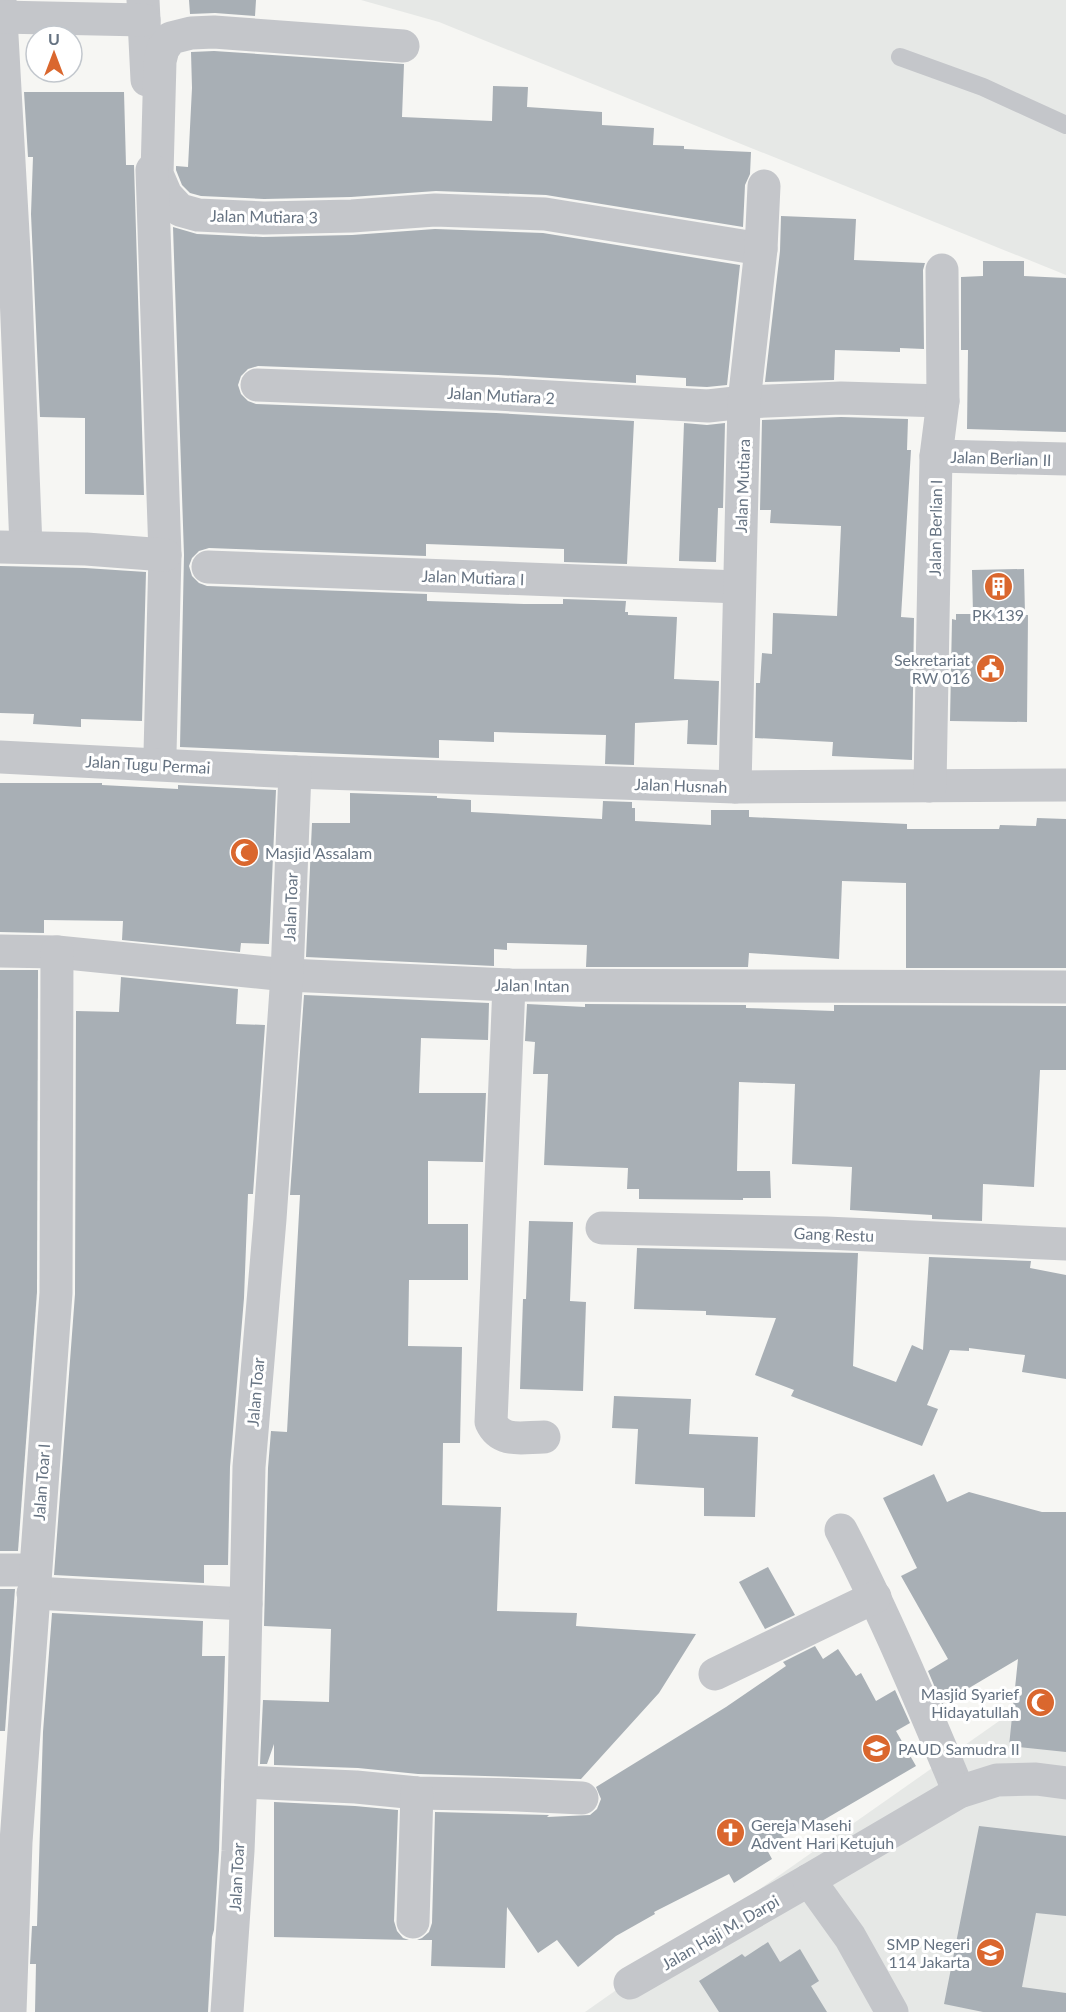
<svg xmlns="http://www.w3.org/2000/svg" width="1066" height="2012" font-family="Lato,sans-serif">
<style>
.built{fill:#e6e8e6}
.building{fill:#a8afb5}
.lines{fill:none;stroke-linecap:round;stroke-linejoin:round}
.service{stroke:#c4c6ca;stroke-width:18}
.minor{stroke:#c4c6ca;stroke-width:33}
.labels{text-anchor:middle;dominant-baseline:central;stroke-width:6;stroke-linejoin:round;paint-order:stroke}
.street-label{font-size:16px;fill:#667382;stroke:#fff}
.poi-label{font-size:16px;fill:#667382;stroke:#fff;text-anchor:end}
</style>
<rect width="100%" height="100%" fill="#f6f6f3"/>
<!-- built -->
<g class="built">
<polygon points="361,0 1066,0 1066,275 439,22"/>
<polygon points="1066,1674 1066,2012 585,2012"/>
</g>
<!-- building -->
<g class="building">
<polygon points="189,0 256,0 255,16 215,13 190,14"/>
<polygon points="214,51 404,64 402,117 492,121 493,86 528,87 527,107 602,112 602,125 654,128 653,145 684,146 684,149 751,152 750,174 745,185 743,227 546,195 436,191 351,197 264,199 201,196 190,193 182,185 176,170 176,166 188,167 192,88 191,52"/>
<polygon points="24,92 124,92 126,165 134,165 144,495 85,494 85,418 40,417 31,214 33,157 28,157"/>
<polygon points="781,216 856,219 854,260 925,263 923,270 924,349 900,348 900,352 835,350 834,380 765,382 780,251"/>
<polygon points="173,227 197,234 263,237 352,235 435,229 543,233 740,265 727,385 707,387 686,386 686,378 636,375 636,383 498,375 258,366 248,369 241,376 238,385 241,394 248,401 256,404 496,413 634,421 627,564 564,562 564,549 426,544 426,556 209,548 199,551 192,558 189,566 192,576 199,583 207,586 427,594 427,601 524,604 563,604 563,599 626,601 625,612 628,612 628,615 677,617 674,679 719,681 717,745 687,744 688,720 635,723 634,765 605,764 606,735 494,732 494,742 439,740 439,758 180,747 184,555"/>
<polygon points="983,261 1024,261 1024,276 1066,278 1066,432 967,429 968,350 961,350 961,277 983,276"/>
<polygon points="841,417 908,419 907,450 911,450 901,617 914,618 912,760 832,756 833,742 755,738 756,683 760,683 762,653 772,654 773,613 837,616 841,526 770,523 771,510 760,510 762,420"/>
<polygon points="684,423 707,425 725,423 723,508 718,508 716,562 679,561"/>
<polygon points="0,566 85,568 146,572 142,721 81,719 81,727 33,724 34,714 0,713"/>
<polygon points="1024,569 1025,615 1028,615 1027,722 950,721 952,619 956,620 956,614 973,614 972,570"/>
<polygon points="0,783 102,783 102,785 178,789 178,785 276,790 269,944 241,943 240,952 122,940 123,921 44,920 44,933 0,932"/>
<polygon points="350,793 437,796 437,798 471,800 471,812 602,819 603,801 632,802 632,808 635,808 635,821 711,825 711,810 749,810 749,817 907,824 907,829 999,829 1000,825 1036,826 1037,818 1066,819 1066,968 906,968 906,883 842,881 839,959 749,953 748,967 586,967 587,945 507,943 507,950 494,949 494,966 306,957 312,823 350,823"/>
<polygon points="0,970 38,970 37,1292 18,1551 0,1551"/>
<polygon points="121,977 238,989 236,1024 265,1025 253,1194 248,1194 244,1298 230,1467 228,1565 204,1565 204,1583 54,1575 75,1294 76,1011 119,1012"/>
<polygon points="304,995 489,1003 488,1040 421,1038 419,1093 486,1093 483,1162 428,1161 428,1224 468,1224 468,1280 409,1280 408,1346 462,1347 460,1443 443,1443 442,1505 501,1507 497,1611 577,1613 576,1626 696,1634 659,1693 581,1779 418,1774 358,1768 274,1765 274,1744 267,1764 260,1764 263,1700 329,1702 331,1629 264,1626 268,1468 271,1431 287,1432 300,1195 290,1195"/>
<polygon points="527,1004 585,1007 585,1004 746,1005 746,1008 834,1011 834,1005 1066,1006 1066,1070 1040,1070 1034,1187 983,1184 982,1221 932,1219 932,1215 850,1210 852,1167 792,1164 795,1084 739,1082 737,1171 770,1171 771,1198 743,1198 743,1200 639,1199 639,1189 627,1189 628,1168 544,1165 548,1074 533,1074 535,1042 525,1041"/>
<polygon points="529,1221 573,1222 570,1301 586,1302 583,1391 520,1389 523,1299 526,1299"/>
<polygon points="637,1248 858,1253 853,1366 896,1382 912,1345 923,1350 929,1257 1031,1261 1030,1268 1066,1275 1066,1379 1022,1372 1025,1355 969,1348 969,1351 950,1350 927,1405 938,1409 922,1446 791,1396 794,1390 755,1375 776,1318 706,1315 706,1311 634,1309"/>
<polygon points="614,1396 691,1399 689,1434 758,1437 755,1517 704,1516 704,1488 635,1484 638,1429 612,1428"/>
<polygon points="934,1474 947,1502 969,1492 1042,1512 1066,1512 1066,1752 1009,1746 1018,1659 942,1704 928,1671 948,1659 901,1576 917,1568 883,1498"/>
<polygon points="768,1567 795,1615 765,1629 739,1582"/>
<polygon points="0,1589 15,1589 5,1731 0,1731"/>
<polygon points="52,1613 203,1621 202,1656 225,1656 219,1850 214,1930 212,1937 208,2012 35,2012 36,1964 30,1964 32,1926 37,1926 43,1732"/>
<polygon points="815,1646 823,1659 838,1649 856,1676 861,1673 876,1701 895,1690 910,1723 896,1731 916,1766 815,1825 812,1821 766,1848 772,1859 734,1883 729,1874 654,1912 655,1914 616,1936 578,1967 557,1940 538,1953 507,1907 505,1968 431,1966 432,1940 417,1940 422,1938 429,1932 432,1923 435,1812 549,1815 547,1817 590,1815 597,1809 601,1799 596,1787 726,1707 786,1666 783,1662"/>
<polygon points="274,1802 355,1806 398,1810 394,1921 397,1931 403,1938 409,1940 274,1937"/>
<polygon points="979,1826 1066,1836 1066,1916 1036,1913 1022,1987 1066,1993 1066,2012 983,2012 944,2004"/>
<polygon points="768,1942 780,1962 800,1949 819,1981 811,1986 827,2012 719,2012 699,1981 742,1954 745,1957"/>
</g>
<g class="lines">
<!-- service -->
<polyline class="service" points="900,57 983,87 1066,125"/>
<!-- minor -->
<g class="minor">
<polyline points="0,0 15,269 26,547"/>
<polyline points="143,0 147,80"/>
<polyline points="0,17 144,20"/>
<polyline points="403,46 214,32 191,33 171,38 163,49 160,61 157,174 166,195 180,210 198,215 264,218 352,216 435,210 545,214 761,249"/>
<polyline points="152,170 165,555 160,753"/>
<polyline points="257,385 497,394 708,406 744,402 841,398 943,401"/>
<polyline points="936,456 1066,459"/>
<polyline points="0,547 86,549 165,555"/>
<polyline points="208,567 739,587"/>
<polyline points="0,757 295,772 735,787 1066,785"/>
<polyline points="930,786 936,456 943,401 942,270"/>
<polyline points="735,787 744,402 761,249 764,186"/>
<polyline points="0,951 57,952 287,975 509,985 1066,987"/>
<path d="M 509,985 L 491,1422 C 501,1444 523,1437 544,1437"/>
<polyline points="602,1228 826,1233 1066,1244"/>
<path d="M 841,1530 C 885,1615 922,1703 959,1792"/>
<polyline points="0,1570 34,1570"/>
<polyline points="33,1593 246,1604"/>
<polyline points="715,1674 875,1597"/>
<polyline points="241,1782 356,1787 417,1793 517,1795 582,1798"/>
<polyline points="413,1922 417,1793"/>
<polyline points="630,1983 809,1880"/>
<polyline points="10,2012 16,1842 56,1293 57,952"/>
<polyline points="227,2012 238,1851 244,1699 249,1467 270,1219 287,975 295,772"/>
<polyline points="892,2012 850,1937 809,1880 959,1792 997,1780 1036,1779 1066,1783"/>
</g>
</g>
<!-- icons -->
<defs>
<symbol id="building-disc" viewBox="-11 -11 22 22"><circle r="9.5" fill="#da672e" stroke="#fff"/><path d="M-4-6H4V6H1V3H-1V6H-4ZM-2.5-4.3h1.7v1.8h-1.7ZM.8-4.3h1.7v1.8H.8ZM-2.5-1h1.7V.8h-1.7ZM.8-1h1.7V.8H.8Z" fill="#fff"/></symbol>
<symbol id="civic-disc" viewBox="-11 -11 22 22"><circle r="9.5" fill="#da672e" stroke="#fff"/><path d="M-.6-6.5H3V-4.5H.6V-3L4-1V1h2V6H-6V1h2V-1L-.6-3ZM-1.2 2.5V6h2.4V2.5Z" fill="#fff"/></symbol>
<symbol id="mosque-disc" viewBox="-11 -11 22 22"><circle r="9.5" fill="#da672e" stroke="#fff"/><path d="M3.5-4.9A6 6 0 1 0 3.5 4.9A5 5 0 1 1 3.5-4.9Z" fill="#fff"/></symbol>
<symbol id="school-disc" viewBox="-11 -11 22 22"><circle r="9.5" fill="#da672e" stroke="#fff"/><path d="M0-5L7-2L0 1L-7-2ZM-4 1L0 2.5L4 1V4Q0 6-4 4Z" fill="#fff"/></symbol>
<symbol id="church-disc" viewBox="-11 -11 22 22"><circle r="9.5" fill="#da672e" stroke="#fff"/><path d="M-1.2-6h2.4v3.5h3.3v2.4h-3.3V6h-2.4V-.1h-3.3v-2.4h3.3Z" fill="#fff"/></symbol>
</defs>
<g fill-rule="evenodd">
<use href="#building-disc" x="982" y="570" width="33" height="33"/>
<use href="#civic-disc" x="974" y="652" width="33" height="33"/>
<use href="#mosque-disc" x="228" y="836" width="33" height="33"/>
<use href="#mosque-disc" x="1024" y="1686" width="33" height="33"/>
<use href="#school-disc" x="860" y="1732" width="33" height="33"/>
<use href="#church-disc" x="714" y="1816" width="33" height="33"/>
<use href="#school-disc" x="974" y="1936" width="33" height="33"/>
</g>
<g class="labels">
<!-- street labels -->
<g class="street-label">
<text transform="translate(264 216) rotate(1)">Jalan Mutiara 3</text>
<text transform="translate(501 395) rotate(3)">Jalan Mutiara 2</text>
<text transform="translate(1001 458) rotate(2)">Jalan Berlian II</text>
<text transform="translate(742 486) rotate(-88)">Jalan Mutiara</text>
<text transform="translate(935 528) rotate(-89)">Jalan Berlian I</text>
<text transform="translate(473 577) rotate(2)">Jalan Mutiara I</text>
<text transform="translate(148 764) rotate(3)">Jalan Tugu Permai</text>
<text transform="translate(681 785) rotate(2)">Jalan Husnah</text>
<text transform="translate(290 907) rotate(-88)">Jalan Toar</text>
<text transform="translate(532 985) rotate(1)">Jalan Intan</text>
<text transform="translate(834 1234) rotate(2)">Gang Restu</text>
<text transform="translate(255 1392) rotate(-85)">Jalan Toar</text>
<text transform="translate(41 1482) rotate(-86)">Jalan Toar I</text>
<text transform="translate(236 1877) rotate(-87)">Jalan Toar</text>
<text transform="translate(720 1932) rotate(-30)">Jalan Haji M. Darpi</text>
</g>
<!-- poi labels -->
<g class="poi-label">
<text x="998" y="614" text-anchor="middle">PK 139</text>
<text x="970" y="659">Sekretariat<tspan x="970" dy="18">RW 016</tspan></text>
<text x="265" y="852" text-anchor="start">Masjid Assalam</text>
<text x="1019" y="1693">Masjid Syarief<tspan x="1019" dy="18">Hidayatullah</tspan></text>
<text x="898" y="1748" text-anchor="start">PAUD Samudra II</text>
<text x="751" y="1824" text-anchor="start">Gereja Masehi<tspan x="751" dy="18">Advent Hari Ketujuh</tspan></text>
<text x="970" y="1943">SMP Negeri<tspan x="970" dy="18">114 Jakarta</tspan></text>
</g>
</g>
<!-- north arrow -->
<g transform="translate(54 54)"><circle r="28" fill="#ffffff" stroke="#c2c7cd" stroke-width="1.5"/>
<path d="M0-4.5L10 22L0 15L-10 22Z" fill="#da672e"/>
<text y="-9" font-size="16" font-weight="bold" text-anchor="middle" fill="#667382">U</text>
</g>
</svg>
